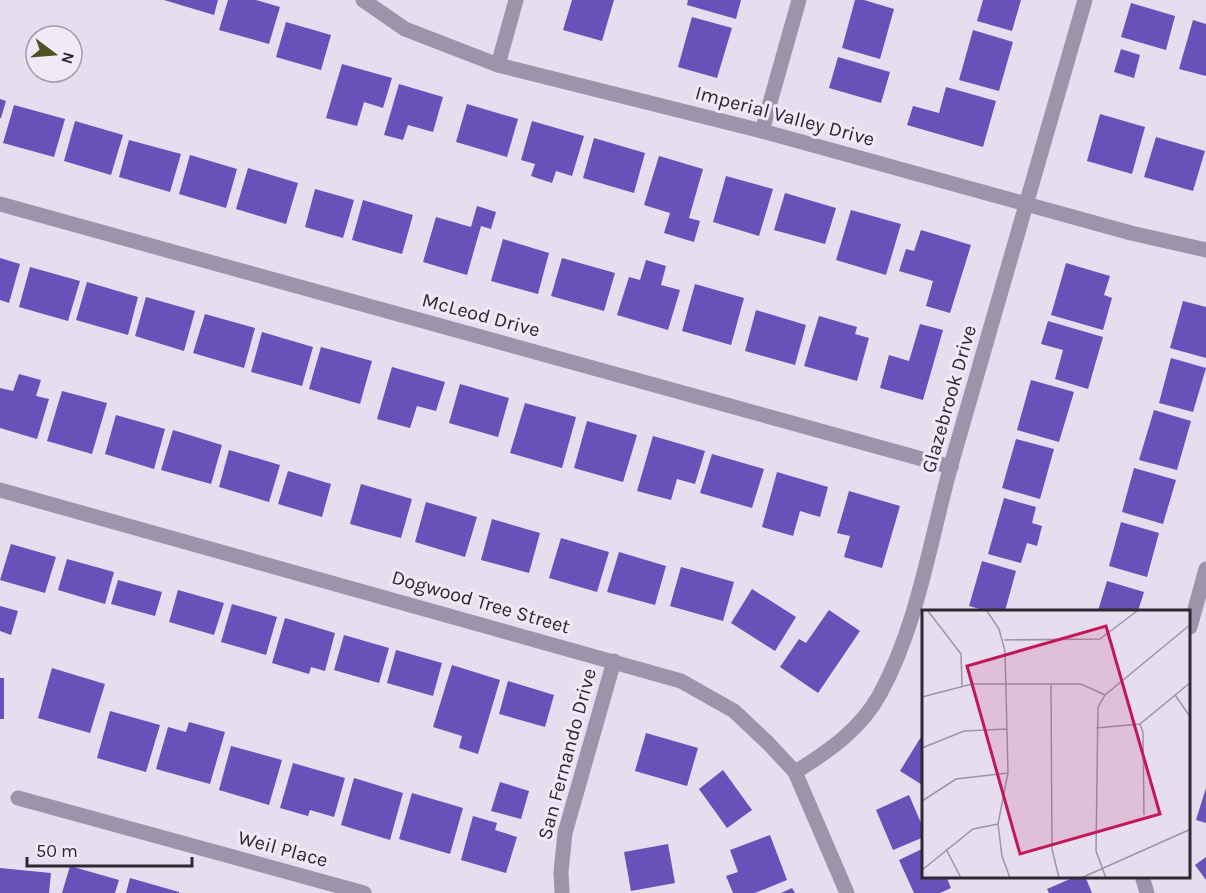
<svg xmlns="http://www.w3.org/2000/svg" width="1206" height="893" viewBox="0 0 1206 893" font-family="Karla,sans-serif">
  <rect width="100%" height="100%" fill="#e6ddef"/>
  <g fill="#6652b9">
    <polygon points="164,0 218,0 214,15"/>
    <polygon points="228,0 256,0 280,7 269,44 219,30"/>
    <polygon points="572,0 614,0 602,41 563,30"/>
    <polygon points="688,0 741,0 736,19 687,5"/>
    <polygon points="855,0 864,0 894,9 880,59 842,48"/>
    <polygon points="983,0 1021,0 1012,31 977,21"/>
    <polygon points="1131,3 1175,16 1166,50 1121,37"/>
    <polygon points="692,17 732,28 717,78 678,67"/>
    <polygon points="1193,20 1206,24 1206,76 1179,69"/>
    <polygon points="286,22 331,35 321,70 276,57"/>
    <polygon points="973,30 1013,42 999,91 959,80"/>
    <polygon points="1121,49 1140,55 1134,78 1114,72"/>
    <polygon points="838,57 890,72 881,103 829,88"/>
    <polygon points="342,64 392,78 383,108 364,102 357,126 326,118"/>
    <polygon points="399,84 443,97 433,132 408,125 403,140 384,135"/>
    <polygon points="946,87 996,101 983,147 907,125 913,106 939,113"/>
    <polygon points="0,99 6,101 1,118 0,118"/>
    <polygon points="467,104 518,119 507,157 456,142"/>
    <polygon points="14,105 65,119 54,157 3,143"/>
    <polygon points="1100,114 1145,127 1132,174 1087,161"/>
    <polygon points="75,121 123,135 111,175 64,161"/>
    <polygon points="532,121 584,136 572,176 556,171 552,183 531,176 535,164 521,160"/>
    <polygon points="1156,137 1205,151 1193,191 1144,177"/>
    <polygon points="594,138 645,153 634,193 583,178"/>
    <polygon points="129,140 181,154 170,192 119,177"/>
    <polygon points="190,155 237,169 226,208 179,194"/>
    <polygon points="659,156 703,169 689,218 700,221 694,242 664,233 670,213 644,205"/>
    <polygon points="248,168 298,183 286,224 236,209"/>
    <polygon points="726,176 773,189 759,236 713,222"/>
    <polygon points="315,189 354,200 343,238 305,227"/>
    <polygon points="785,193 836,208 825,244 774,230"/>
    <polygon points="363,200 413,215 402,254 352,240"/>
    <polygon points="477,206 496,212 491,229 481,226 467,275 423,262 436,217 471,227"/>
    <polygon points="851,210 901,224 886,275 836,260"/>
    <polygon points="921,230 971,245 950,313 926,306 933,281 899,271 906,249 914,251"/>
    <polygon points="503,239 549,253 538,294 491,281"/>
    <polygon points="0,258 20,264 9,303 0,300"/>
    <polygon points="562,258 615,273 604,311 551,296"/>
    <polygon points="646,260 666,266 661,285 680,290 668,330 617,315 629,277 640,280"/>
    <polygon points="1066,263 1110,276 1104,295 1112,298 1103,330 1051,315"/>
    <polygon points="30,267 80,281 68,321 19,307"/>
    <polygon points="87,282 138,297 128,335 76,320"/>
    <polygon points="695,284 744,298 731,345 682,331"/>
    <polygon points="146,297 195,311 184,351 135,336"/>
    <polygon points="1183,301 1206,307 1206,358 1170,348"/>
    <polygon points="756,310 806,325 795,365 745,351"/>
    <polygon points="205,314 255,328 244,368 193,353"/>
    <polygon points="819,316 857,327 855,334 869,338 857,381 804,366"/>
    <polygon points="1048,321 1103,337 1088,389 1055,379 1063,350 1041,344"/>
    <polygon points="920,324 943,330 923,400 880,388 889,355 909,361"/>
    <polygon points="262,332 313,347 302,386 251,372"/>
    <polygon points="321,347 372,361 360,404 309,389"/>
    <polygon points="1171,358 1206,368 1193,412 1159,403"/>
    <polygon points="392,367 445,382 436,411 417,406 410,428 377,419"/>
    <polygon points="19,374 41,380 36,396 49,399 37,439 0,428 0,388 13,391"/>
    <polygon points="1031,380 1074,392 1059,442 1017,430"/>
    <polygon points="460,384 509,398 498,437 449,423"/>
    <polygon points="62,391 107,403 92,454 47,441"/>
    <polygon points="525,403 576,417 562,468 510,453"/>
    <polygon points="1154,410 1191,421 1177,470 1139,460"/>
    <polygon points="116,415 165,429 154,469 105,454"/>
    <polygon points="587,421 637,435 623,482 574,468"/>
    <polygon points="173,430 222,445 211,484 161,470"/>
    <polygon points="653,436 705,451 695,484 677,479 671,500 637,491"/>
    <polygon points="1016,439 1054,449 1040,499 1002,488"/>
    <polygon points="229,450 280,465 269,502 219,487"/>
    <polygon points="712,454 764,469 752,508 700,493"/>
    <polygon points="1134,468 1176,480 1163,524 1122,512"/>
    <polygon points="288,471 331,484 322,517 278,504"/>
    <polygon points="777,472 828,487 820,517 800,511 793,536 762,527"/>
    <polygon points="361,484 412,499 401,538 350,524"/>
    <polygon points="849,491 900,506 882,568 844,557 850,536 837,533"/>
    <polygon points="1004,498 1036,507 1032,523 1042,526 1037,546 1027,543 1021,563 988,554"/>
    <polygon points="426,502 477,517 465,557 415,542"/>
    <polygon points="492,519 540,533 529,573 481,560"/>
    <polygon points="1121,522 1159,533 1147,577 1109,566"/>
    <polygon points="561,538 609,552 597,592 549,578"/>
    <polygon points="11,544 56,557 45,593 0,580"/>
    <polygon points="619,552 666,566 655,605 607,592"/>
    <polygon points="67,559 114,572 105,604 58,590"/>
    <polygon points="982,561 1016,571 1005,611 987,611 969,606"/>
    <polygon points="681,567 734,582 723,621 670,606"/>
    <polygon points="118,580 162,592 155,616 111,604"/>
    <polygon points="1107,581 1144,592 1138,611 1098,611"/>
    <polygon points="752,589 796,617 775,651 731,623"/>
    <polygon points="178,590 224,603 214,635 169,622"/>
    <polygon points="232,604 277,617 266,655 221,642"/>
    <polygon points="0,606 18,611 11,635 0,631"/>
    <polygon points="829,610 860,631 818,693 780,667 799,639 806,643"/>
    <polygon points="285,618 335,633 325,671 311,667 309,674 272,663"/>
    <polygon points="344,635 389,648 379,683 334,670"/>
    <polygon points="396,650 442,663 433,696 387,683"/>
    <polygon points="452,665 500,680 478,754 459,748 462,736 433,727"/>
    <polygon points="52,668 105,684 90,733 38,718"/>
    <rect x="0" y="678" width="4" height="41"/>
    <polygon points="508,681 554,695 545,727 499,714"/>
    <polygon points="110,711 160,725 146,772 97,758"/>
    <polygon points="189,722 225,732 210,784 156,769 168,727 186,732"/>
    <polygon points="924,732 924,786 900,771"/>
    <polygon points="646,733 698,748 687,786 635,771"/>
    <polygon points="231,746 282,760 269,805 219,790"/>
    <polygon points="293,763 345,778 334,817 310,810 308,816 280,808"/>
    <polygon points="723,770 752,810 727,828 699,789"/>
    <polygon points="354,778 403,793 390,840 341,825"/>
    <polygon points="500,782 529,791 521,819 491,811"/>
    <polygon points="1206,788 1206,823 1196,820"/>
    <polygon points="412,793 463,808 450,854 399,839"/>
    <polygon points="909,795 924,830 924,837 893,850 876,810"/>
    <polygon points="473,816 497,823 495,830 517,837 506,873 461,860"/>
    <polygon points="770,835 787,880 755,893 733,893 726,876 738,872 730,850"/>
    <polygon points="668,844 675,883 631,891 624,852"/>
    <polygon points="924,848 924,876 946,876 951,888 940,893 914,893 899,860"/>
    <polygon points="1206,857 1206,880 1195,865"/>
    <polygon points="70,866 119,880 115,893 62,893"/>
    <polygon points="0,868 51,873 49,893 0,893"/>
    <polygon points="1077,876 1085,876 1092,893 1049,893 1047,889"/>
    <polygon points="130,878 179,892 179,893 126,893"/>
    <polygon points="792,888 795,893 781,893"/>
  </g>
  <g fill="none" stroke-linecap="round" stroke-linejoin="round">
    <g stroke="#9d94ac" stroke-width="15">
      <polyline points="498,65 516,0"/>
      <polyline points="762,131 799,0"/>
      <polyline points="0,204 951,467"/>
      <polyline points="0,490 681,681 734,711 768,743 795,772 847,893"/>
      <polyline points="1190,627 1206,569"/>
      <path d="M795,772C828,752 861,729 880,694C918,624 930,541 951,465C995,310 1041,155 1085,0"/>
      <polyline points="18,798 364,893"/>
      <polyline points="1142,876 1147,893"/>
      <polyline points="562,893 561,872 565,833 614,661"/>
    </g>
    <polyline stroke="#9d94ac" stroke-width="15" points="363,0 405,29 498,65 762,131 1131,233 1206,250"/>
  </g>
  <g text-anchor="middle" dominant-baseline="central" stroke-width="6" stroke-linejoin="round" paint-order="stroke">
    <g font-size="20" fill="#2c2935" stroke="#f0e9f8">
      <text transform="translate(785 116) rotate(15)">Imperial Valley Drive</text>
      <text transform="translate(481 315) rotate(15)">McLeod Drive</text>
      <text transform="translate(949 399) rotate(-74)">Glazebrook Drive</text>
      <text transform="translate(481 602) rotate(16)">Dogwood Tree Street</text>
      <text transform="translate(567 754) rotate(-75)">San Fernando Drive</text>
      <text transform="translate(283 849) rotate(15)">Weil Place</text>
    </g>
  </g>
  <g transform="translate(922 610)">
    <rect width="268" height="268" fill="#e6ddef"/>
    <path fill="none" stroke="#9c95a5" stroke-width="1.5" d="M6,1L39,44L40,76M65,1L77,19L83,41L86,163L76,214L80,246L88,268M82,30L178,29L215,1M129,75L130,239L137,268M253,85L269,108M0,87L50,74H159L183,85M218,114L221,123L222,205M174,118L218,114L269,72M0,138L42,121L85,119M0,191L34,169L86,163M24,239L39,268M0,260L51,219L76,214M159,268L269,219M184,268L174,241L176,97L183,85L269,14"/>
    <path fill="#c2185b" fill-opacity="0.15" stroke="#c2185b" stroke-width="3" d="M184,16L238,204L98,244L45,56Z"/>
    <rect width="268" height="268" fill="none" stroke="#2c2935" stroke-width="3"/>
  </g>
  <g transform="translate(54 54) rotate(106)"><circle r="28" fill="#f0e9f8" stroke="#a29caa" stroke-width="1.5"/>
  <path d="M0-4.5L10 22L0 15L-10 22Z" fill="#515223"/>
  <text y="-9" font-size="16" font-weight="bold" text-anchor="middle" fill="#2c2935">N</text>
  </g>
  <path d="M27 857v9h165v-9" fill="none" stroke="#2c2935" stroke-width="3"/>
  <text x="36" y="857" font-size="18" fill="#2c2935" stroke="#f0e9f8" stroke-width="4.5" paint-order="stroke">50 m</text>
</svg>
